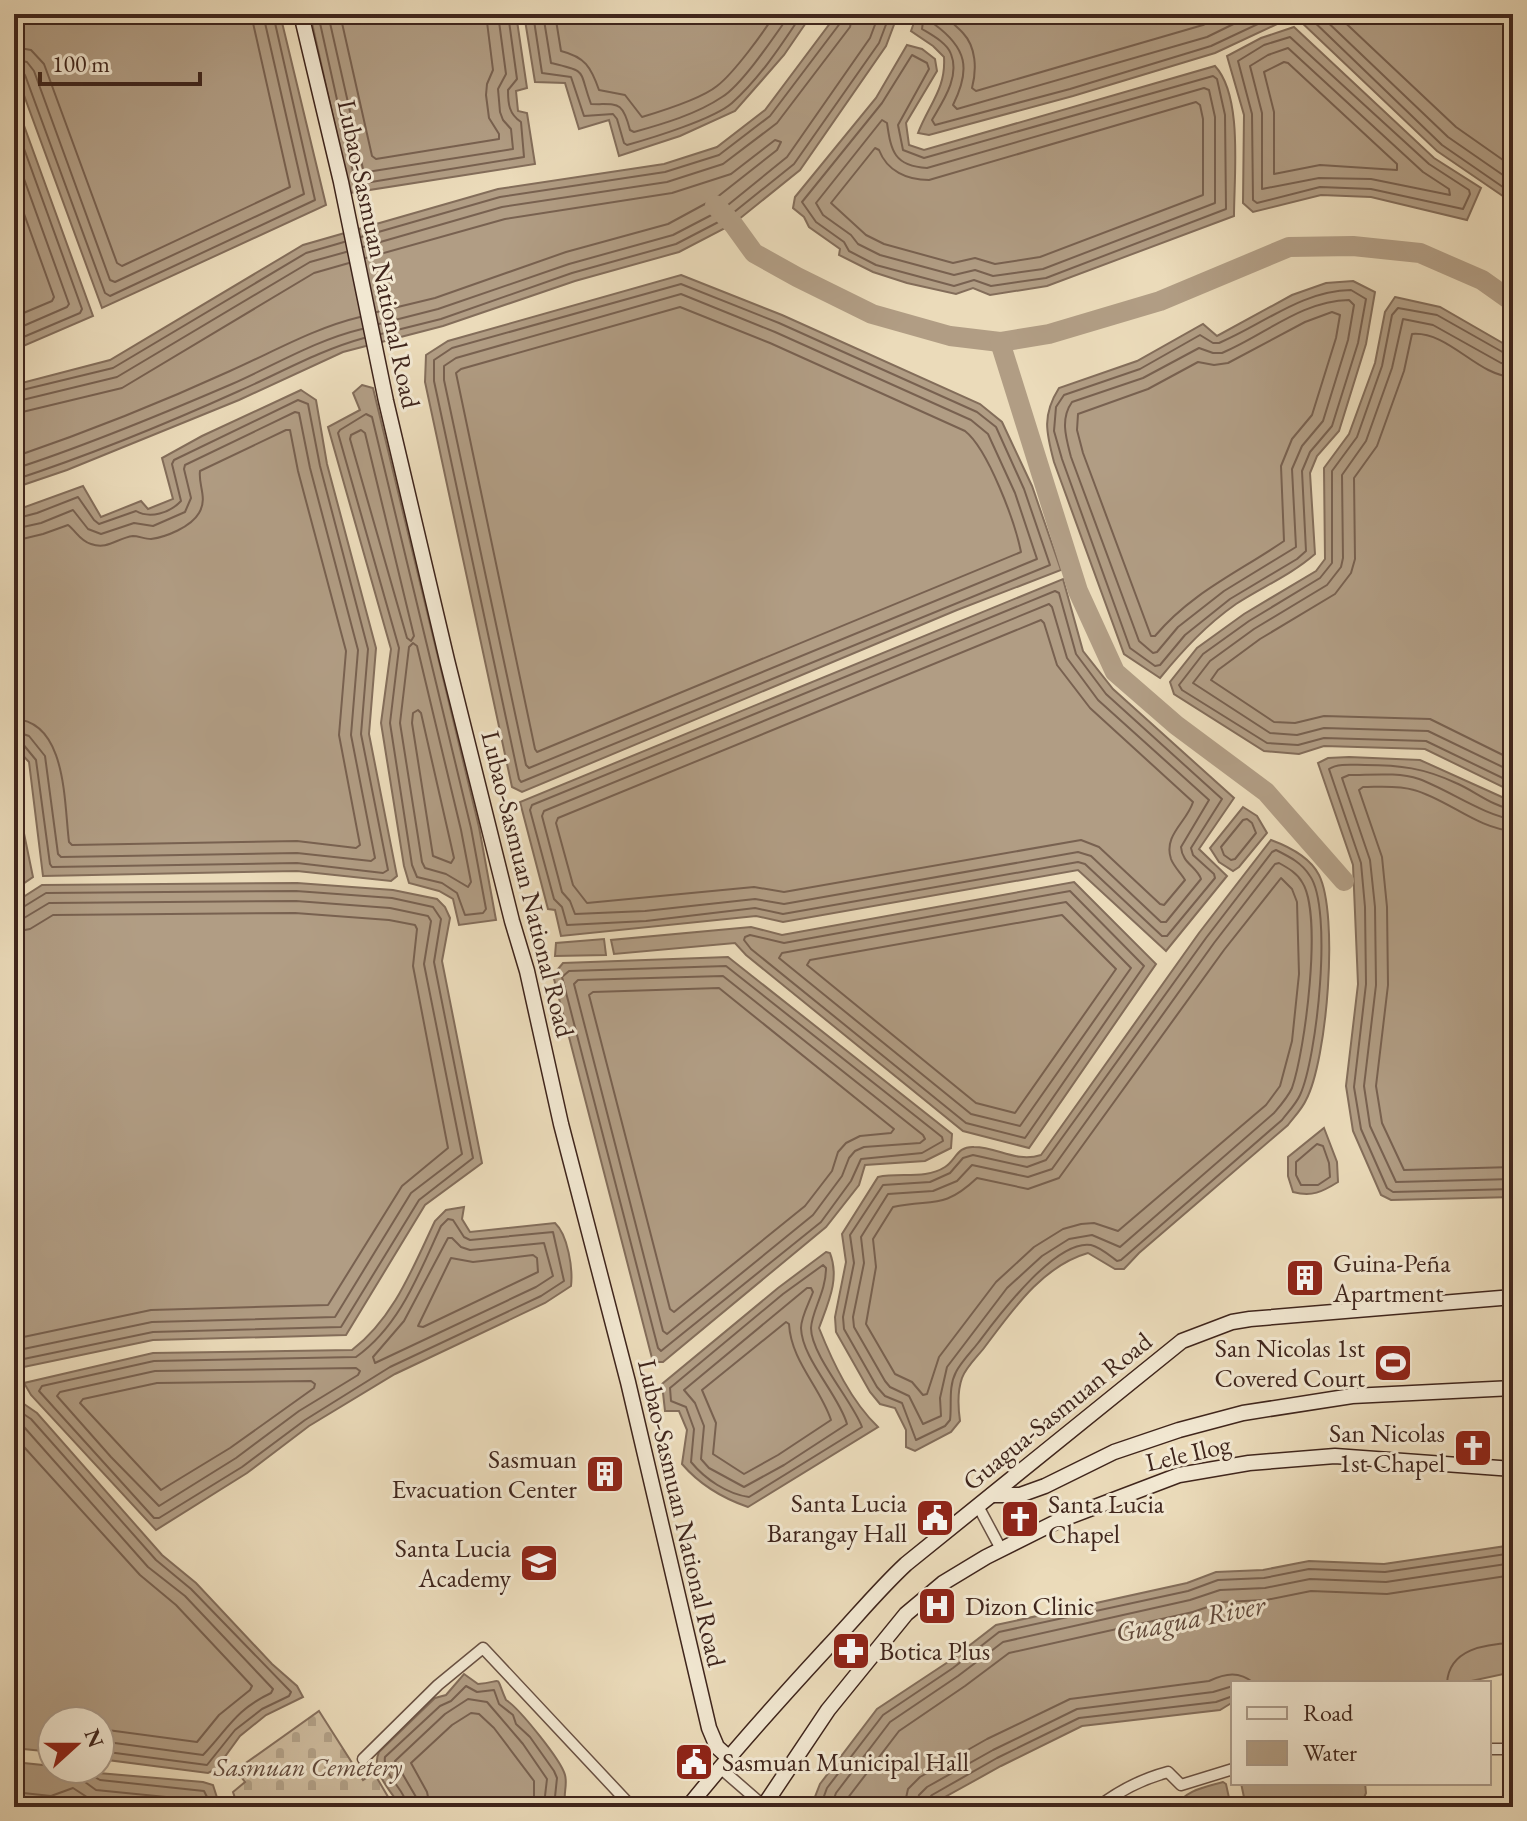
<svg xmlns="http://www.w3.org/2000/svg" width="1527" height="1821" viewBox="0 0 1527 1821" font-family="'EB Garamond',serif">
  <defs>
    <pattern id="cemetery-stones" width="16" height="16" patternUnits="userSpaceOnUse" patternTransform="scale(2)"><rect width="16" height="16" fill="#cebc9f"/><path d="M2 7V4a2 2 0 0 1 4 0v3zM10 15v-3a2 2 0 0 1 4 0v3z" fill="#b2a188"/></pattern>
  </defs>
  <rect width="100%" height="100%" fill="#ebdbba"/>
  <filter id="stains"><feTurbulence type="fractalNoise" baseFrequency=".0025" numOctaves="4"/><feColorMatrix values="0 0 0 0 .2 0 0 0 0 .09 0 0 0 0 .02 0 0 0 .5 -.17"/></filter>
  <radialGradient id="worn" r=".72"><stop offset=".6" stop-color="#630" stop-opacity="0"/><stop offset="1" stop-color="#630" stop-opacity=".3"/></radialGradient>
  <polygon fill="url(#cemetery-stones)" stroke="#86705e" stroke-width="2" points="319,1711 363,1780 374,1773 394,1807 238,1807 233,1792 245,1782 236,1770"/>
  <g fill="#b19d84" stroke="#836d5a" stroke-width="2">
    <polygon points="14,14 280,14 326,205 102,308 14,68"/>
    <polygon points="310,14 516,14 527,88 516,91 518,111 527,113 535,164 350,193"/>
    <polygon points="524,14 812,14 784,55 735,111 680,136 619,156 609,120 579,129 565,83 535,82"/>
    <polygon points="837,14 898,14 886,46 800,170 733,224 679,252 575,281 443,326 343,352 239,400 67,470 14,488 14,385 110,360 303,245 498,189 664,164 717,147 765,110"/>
    <path d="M917,14H1289L1290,18L1215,53L1073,96L929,135L918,133C929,104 946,89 944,57L933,46L911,31Z"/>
    <polygon points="1298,14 1513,14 1513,211 1513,203 1437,151 1299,20"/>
    <polygon points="1294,27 1434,158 1481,188 1467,220 1371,197 1321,195 1253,212 1243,203 1244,115 1227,56 1261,38"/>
    <path d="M907,45L922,49L935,59L937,71L906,123L909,145L924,150L1215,66C1243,96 1234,175 1234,216L1047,286L990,295L973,288L956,294L907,283L873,272L839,255L840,249L809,227L804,217L793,208L795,197L876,98Z"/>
    <polygon points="14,98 93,316 14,350"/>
    <polygon points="681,275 782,315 980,404 1002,422 1032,486 1061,570 957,610 522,792 512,787 425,382 426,355 448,341"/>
    <path d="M1353,281L1375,292L1366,344L1339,431L1317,456L1310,473L1315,554C1291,575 1262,587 1236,604C1206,625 1183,650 1160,678L1124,654L1054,462C1046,432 1042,415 1059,388L1137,361L1203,324L1217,336L1292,295L1326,283Z"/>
    <polygon points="1395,297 1440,307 1513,349 1513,792 1425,749 1324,746 1299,754 1264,751 1174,694 1170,682 1197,648 1244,614 1316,571 1325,559 1324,468 1349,434 1375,363 1385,312"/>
    <polygon points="362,385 373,388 479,827 496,920 459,925 453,899 439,891 409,883 404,866 381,723 391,649 328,427 360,410 353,393"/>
    <polygon points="301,390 316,400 327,464 376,648 369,734 397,876 391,881 297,871 43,876 29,762 14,746 14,511 83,486 101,517 141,501 148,509 173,499 162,458 202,436"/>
    <polygon points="1063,579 1083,651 1113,689 1234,798 1199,849 1227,876 1166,951 1078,870 783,922 756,916 561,936 555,910 548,909 520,802"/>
    <polygon points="1349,757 1420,760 1513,802 1513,1197 1391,1200 1381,1195 1353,1131 1346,1086 1358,984 1353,865 1318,763 1328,758"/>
    <polygon points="14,785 33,877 14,890"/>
    <polygon points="1243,807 1257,816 1267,833 1239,867 1233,871 1219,862 1210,848"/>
    <path d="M1271,840C1290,847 1310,857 1319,875C1339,915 1327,1061 1306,1100C1302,1109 1294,1117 1288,1125L1139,1253L1124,1269H1115L1088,1253C1042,1266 1012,1311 984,1348C977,1357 966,1367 962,1378C957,1392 958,1407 960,1421L951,1432L915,1451L906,1447V1430L895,1408L880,1404L870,1392L836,1332L835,1317L846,1262L842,1234L878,1177C900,1172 925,1180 945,1167C956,1160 957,1146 974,1147C998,1147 1016,1163 1041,1155L1199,933Z"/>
    <polygon points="1074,882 1156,964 1029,1148 963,1131 746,955 735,943 614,954 611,940 751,927 782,935"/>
    <polygon points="297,883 393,890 437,899 445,907 450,918 442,961 482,1163 425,1205 346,1335 153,1340 14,1369 14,903 42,885"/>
    <polygon points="604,939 606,955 555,956 556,943"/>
    <polygon points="728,957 952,1134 951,1148 925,1161 865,1165 859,1185 826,1227 663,1362 653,1362 553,975 563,963"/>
    <path d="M1324,1128L1337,1162L1338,1182C1322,1192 1312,1197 1293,1192L1288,1176V1157Z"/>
    <path d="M464,1207L462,1219L470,1232L555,1223C568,1235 573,1269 571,1286L545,1303L395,1374L309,1426L247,1473L156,1530L31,1395L24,1383L153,1353L352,1350C394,1318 413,1267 435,1221L446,1210Z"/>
    <path d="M826,1252L830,1253C840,1279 828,1303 819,1328C833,1363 851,1401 878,1427L748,1507C722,1498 700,1485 682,1464L687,1430L679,1411H665L662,1384L778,1288Z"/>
    <polygon points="24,1404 37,1413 162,1555 196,1583 272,1664 297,1686 303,1697 266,1715 240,1736 216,1769 208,1773 100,1759 100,1721 52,1721 52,1752 14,1748 14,1406"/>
    <polygon points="1513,1545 1513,1672 1462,1683 1233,1683 1233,1702 1220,1710 1082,1726 1001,1766 936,1802 932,1807 811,1807 820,1784 877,1709 948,1662 996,1625 1187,1583 1216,1572 1263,1570 1309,1561 1384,1564"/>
    <path d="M464,1674L478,1684C505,1682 494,1673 506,1700C519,1708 561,1760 565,1775C568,1786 562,1796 566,1807H401C391,1791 370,1771 379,1752L435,1698L446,1695Z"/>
    <polygon points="14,1762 52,1766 52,1769 203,1782 213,1785 220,1807 14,1807"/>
    <path d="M1223,1782L1226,1784L1231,1807H1176C1184,1790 1206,1787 1223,1782Z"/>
    <polygon points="1241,1783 1365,1783 1366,1793 1360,1807 1246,1807"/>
  </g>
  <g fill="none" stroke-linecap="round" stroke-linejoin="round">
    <g stroke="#786150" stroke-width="2">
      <path d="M318,14L355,181L359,184L524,157L521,122C509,114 508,104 508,90L517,79L508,14"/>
      <polyline points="328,14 363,169 367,172 513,149 511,129 503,120 500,112 498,89 506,74 498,14"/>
      <polyline points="340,14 372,156 376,159 499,139 499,134 489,118 486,95 487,84 493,70 486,14"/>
      <path d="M533,14L542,73L571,77L584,116L613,114L617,119L624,143L627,145C652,138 714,119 732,103C760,78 782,44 802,14"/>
      <path d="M543,14L551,63C589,72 578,69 591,104C617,105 622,99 630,130L634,132C663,124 697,114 722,97C742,85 776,34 790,14"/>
      <path d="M555,14L561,51C585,57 591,67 599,90L625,95L642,117C662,111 701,99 717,86C734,73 763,33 775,14"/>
      <path d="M924,14L922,29C932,35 947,43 951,54C960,77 943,101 932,120L935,125L1070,89L1211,46L1279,14"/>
      <path d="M934,14V24C967,48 971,69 953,105L957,109L1207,37L1254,14"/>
      <path d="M946,14C949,22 957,26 963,33C976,47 977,69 972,88L976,91L1203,25L1224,14"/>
      <polyline points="1306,14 1442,145 1513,194"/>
      <polyline points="1319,14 1448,137 1513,182"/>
      <polyline points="1336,14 1456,127 1513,167"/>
      <polygon points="1290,37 1429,164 1469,190 1470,194 1463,209 1371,189 1320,187 1257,203 1253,200 1252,114 1238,61 1264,45"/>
      <polyline points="14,47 31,50 44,64 117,263 122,266 290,187 251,14"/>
      <polygon points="1288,48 1423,172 1449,189 1450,195 1371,179 1319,178 1262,189 1262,113 1250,66 1268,55"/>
      <polygon points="912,55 927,63 929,69 898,125 903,150 924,158 1213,76 1217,79 1225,115 1226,209 1046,278 991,286 974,280 954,286 876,265 849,251 844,242 816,222 802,202 882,103"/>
      <polyline points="14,59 27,62 34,71 110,280 115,282 304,194 263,14"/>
      <polygon points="1284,62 1288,63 1397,164 1397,170 1320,165 1274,174 1274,112 1264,72"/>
      <polyline points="14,69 21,70 25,75 105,293 110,296 315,200 273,14"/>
      <path d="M1204,88L1209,90L1215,117V203L1043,269L993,276L975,270L954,275L880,255L858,244L851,235L823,215L816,203L882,120L887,123C891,151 894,166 927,168Z"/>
      <path d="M1196,102L1200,105L1203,119V195L1040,257L995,264L975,258L953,263L884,244L866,235L831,203L875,148L879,150C887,171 907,180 929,180Z"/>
      <polyline points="14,121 82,309 80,313 14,341"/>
      <polyline points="14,151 69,304 67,307 14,330"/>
      <polyline points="14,186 54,297 52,301 14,317"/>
      <polyline points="361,237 500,197 665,172 719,155 770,116 841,22 843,14"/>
      <polyline points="363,247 502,207 667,182 723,164 777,123 850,27 853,14"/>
      <polyline points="366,258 505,219 672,193 731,174 775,140 781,142 777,150 716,198 668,224 566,252 435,298 377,312"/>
      <polygon points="681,284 779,323 977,412 996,427 1024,489 1050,565 521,782 519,779 434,381 434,360 452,348"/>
      <path d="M1351,290L1366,299L1358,343L1332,426L1310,452L1302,471L1306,551L1297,559L1230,599L1185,635L1160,665L1155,666L1130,648L1062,459L1054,431L1056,407L1064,395L1140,369L1200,335L1213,343H1219C1264,324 1301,291 1351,290Z"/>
      <polygon points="681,294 775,332 971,420 988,434 1015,493 1037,559 529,768 526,765 444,380 444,366 456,358"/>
      <path d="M1349,300L1354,305L1348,340L1323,421L1302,446L1292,469L1296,547L1224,591L1178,627L1157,652L1153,653L1139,641L1071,457C1066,438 1060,419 1072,402L1143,378L1199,348L1213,353H1222C1265,335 1301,301 1349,300Z"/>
      <path d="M680,307L770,343L965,431C988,449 1015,522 1021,552L537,752L535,749L456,373L461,369Z"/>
      <path d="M1332,312L1340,315L1336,338L1312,415L1292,439L1281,466L1284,541C1239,572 1192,592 1155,636H1151L1083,453L1077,430L1078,414L1148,389L1198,362L1214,365L1228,363L1305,322Z"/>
      <polyline points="379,324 438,309 569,264 673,235 723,209 787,157 870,38 879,14"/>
      <polyline points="381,334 441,319 572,273 676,244 728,217 794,164 879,43 890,14"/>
      <polyline points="1513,355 1506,354 1437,315 1398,308 1392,315 1382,366 1357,437 1332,471 1332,563 1320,578 1249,621 1203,654 1179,685 1182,690 1267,743 1298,745 1324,738 1426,741 1513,783"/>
      <polyline points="1513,365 1501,363 1433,325 1403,319 1392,368 1366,441 1342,475 1343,558 1341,567 1327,585 1254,629 1210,661 1193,683 1270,733 1297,735 1324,728 1428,731 1513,772"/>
      <path d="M1513,377C1477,376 1449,331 1412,334L1404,371L1377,446L1354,478L1355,559L1351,573L1335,594L1260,639L1218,670L1211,680L1274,722L1295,723L1324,716L1430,719L1513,760"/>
      <polyline points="14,392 113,368 306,253 344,242"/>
      <polyline points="14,402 117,377 310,262 346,252"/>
      <polyline points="14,414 122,388 314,273 349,263"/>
      <polygon points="366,414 372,417 471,828 486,909 483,913 465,915 457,893 442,883 417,877 412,865 390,723 399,648 338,433 340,430"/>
      <polygon points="361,430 365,433 414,636 411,641 407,638 350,439 351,435"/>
      <path d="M14,457C87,432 160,403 230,371C273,352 314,328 360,317"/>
      <path d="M14,469C88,445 160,415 232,384C275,365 316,340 362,329"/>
      <path d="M14,480C90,455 166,424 239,391C280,373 320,350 364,338"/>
      <path d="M14,519L37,513L78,497L94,520L99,524L136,511C150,519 170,513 181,501L172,464L174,460L298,400L308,404L320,466L368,649L361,734L388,870L383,873L297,863L52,867L50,864L36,760L22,743L14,741"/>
      <polyline points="14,529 41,523 73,510 88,529 101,534 134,523 153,526 185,512 191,498 184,469 185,465 295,412 299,413 310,468 358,650 351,735 375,858 371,861 297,853 61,857 58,854 45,756 29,736 14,731"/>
      <path d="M14,541L43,534L68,525C76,531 80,541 91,544C108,550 117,538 133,536C138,536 145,539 151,539C166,537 191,527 199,513C208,498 198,485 200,471L286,430H290L298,471L346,651L339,735L360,845L356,848L297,841L72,845L69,842C64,803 67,721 14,719"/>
      <polygon points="1055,591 1059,593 1076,654 1106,694 1222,799 1191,848 1193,855 1214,874 1215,878 1167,936 1162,936 1085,864 1078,862 783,914 755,908 646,921 567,925 562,907 554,899 530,810 532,805"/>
      <path d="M1049,604L1052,607L1067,658L1098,700L1209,800L1181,847C1182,863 1197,867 1201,879L1166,922H1161L1091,856L1078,852L784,904L755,899L645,911L575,914L570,901L562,892L542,816L544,811Z"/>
      <path d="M1041,620L1044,623L1057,665L1090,708L1193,802C1187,822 1163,835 1171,859C1174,867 1181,873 1185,880L1164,905L1160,904L1099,847L1081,840L784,892L754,887L587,903L573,885L556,823L558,818Z"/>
      <polygon points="413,643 417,646 461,830 471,882 468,887 446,874 425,868 422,862 400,723 409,647"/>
      <polygon points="418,710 421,713 454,858 451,863 433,856 412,723 413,713"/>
      <path d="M1513,809C1493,807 1475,791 1456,783C1424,768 1400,765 1365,765C1353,765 1338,763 1329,769L1361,863L1365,907L1366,984L1354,1087L1361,1129L1387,1188L1393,1192L1513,1189"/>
      <polygon points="1247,819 1252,823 1256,833 1235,859 1231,860 1224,855 1221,847 1243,820"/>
      <path d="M1513,819C1487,817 1447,789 1419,779C1398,772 1371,775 1349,775L1342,778L1370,860L1375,907L1376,985L1364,1086L1370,1126L1396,1182L1513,1179"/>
      <path d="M1513,831C1478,829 1447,799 1414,790C1398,785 1379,787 1363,787L1359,790L1382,857L1387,907L1388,985L1376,1086L1382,1123L1404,1170L1513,1167"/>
      <path d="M1276,850C1290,857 1302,863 1310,876C1333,909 1317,1058 1300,1095C1296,1104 1288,1112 1282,1120L1121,1260L1117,1261C1109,1255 1100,1247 1091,1245C1055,1239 997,1318 978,1343C971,1352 961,1362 956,1372C948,1387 952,1405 950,1420L945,1426L916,1440L902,1403L885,1396L877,1387L844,1329L843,1317L854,1263L850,1235L883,1185L930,1182L950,1173L963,1158L973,1155L1027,1167L1046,1160L1206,938L1272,852Z"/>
      <path d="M1279,863C1288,868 1297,873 1302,882C1323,914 1305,1051 1292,1088C1288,1097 1280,1106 1274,1113L1120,1247L1092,1235L1069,1239L1042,1256L1007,1288L947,1367L940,1398L941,1416L923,1424L909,1396L890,1387L885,1381L854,1327L853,1317L864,1263L861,1237L888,1194L933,1191L957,1181L972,1165L1028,1177L1052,1169L1214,943L1275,864Z"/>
      <path d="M1281,878L1292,889L1297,902L1299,974L1292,1041L1280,1086L1266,1105L1118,1231L1094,1223L1081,1224L1063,1229L1034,1247L996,1282L939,1357L927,1394L923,1395L912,1382L895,1374L866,1324L876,1267L873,1239L893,1207C932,1198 942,1211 977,1178L1028,1189L1059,1178L1224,950Z"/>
      <polygon points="1070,891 1144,966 1025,1138 966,1123 751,949 744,940 745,937 750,935 784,943"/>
      <polygon points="1066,902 1131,968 1020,1126 971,1114 779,958 782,953"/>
      <polyline points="14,910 20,909 46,893 296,891 392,898 433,907 441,919 434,962 473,1158 419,1200 341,1327 153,1332 14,1361"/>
      <polygon points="1062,915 1116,969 1015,1113 976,1103 807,965 810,960"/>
      <polyline points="14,920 24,918 49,903 296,901 390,908 428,916 431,921 424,964 462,1154 411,1193 335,1317 152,1322 14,1351"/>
      <polyline points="14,932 30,929 53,915 295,913 389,920 415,925 417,929 413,966 448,1148 402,1186 328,1305 151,1310 14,1339"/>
      <polygon points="726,966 942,1137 943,1141 922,1153 861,1159 851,1181 821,1222 661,1351 658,1348 562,977 569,971"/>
      <polygon points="723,976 923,1135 925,1139 920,1143 864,1147 855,1151 849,1158 842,1176 813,1215 667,1334 663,1331 574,984 578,980"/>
      <polygon points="719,988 894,1129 891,1133 860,1136 846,1143 838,1152 832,1171 805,1206 674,1312 670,1309 589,995 593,992"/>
      <polygon points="1317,1144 1323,1146 1329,1163 1330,1177 1318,1185 1301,1185 1296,1175 1296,1162"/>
      <path d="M448,1219L453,1220L464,1237L470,1240L553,1232L564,1281L541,1296L390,1367L305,1420L242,1467L159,1518H154L39,1391L42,1386L154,1361L356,1357C400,1326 419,1273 441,1226Z"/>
      <polygon points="448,1238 452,1238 461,1247 470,1250 544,1243 553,1276 536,1287 375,1363 373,1357 404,1321"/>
      <polygon points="533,1255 537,1258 538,1272 423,1327 418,1326 451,1258 473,1262"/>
      <path d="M823,1265L826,1268C826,1292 812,1310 811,1328C811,1355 853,1402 862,1427L749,1497C727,1494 705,1479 691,1462L694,1429L686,1407L671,1401L670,1388L783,1294Z"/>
      <path d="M807,1288H811L813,1292C809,1303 801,1317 801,1328C802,1359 839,1395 847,1424L784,1465L744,1487L709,1468L701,1459L704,1426L695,1403L684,1390Z"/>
      <path d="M786,1322L789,1324C791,1361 820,1387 831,1420L778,1455L744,1474L713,1454L716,1423L702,1390Z"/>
      <polygon points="356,1368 360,1371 358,1375 299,1411 236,1458 159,1506 111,1457 57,1396 60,1392 155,1371"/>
      <polygon points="311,1381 315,1384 314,1388 230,1448 161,1490 80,1403 83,1399 157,1383"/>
      <polyline points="14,1414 22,1413 31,1419 156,1560 191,1589 291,1692 289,1696 262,1709 235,1730 207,1765 100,1751"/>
      <path d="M14,1424L24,1427L148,1567L185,1596L273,1689L271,1693C235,1710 228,1729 203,1755L100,1741"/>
      <polyline points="14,1436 140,1575 176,1605 252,1686 250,1690 219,1715 197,1742 100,1729"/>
      <path d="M1447,1683C1449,1649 1485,1644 1513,1643"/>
      <polyline points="81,1769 85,1782 96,1790 196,1800 201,1807"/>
      <polyline points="91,1769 93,1776 100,1780 204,1791 212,1807"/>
      <polyline points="14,1792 51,1796 73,1788 93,1801 137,1807"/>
      <path d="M408,1807C405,1789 382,1775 385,1757L440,1706L451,1701L466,1686L477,1692L494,1690L499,1704L513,1715L516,1724L530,1737L554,1771L557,1778L555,1797L557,1807"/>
      <polyline points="418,1807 416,1797 395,1761 445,1714 468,1699 487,1702 523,1744 547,1779 545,1796 547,1807"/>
      <polyline points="430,1807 427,1792 411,1763 452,1725 471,1713 479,1714 494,1728 534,1781 534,1807"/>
      <polyline points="820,1807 827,1788 883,1715 953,1668 999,1632 1188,1591 1218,1580 1264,1578 1309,1569 1385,1572 1513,1553"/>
      <polyline points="831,1807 836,1793 890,1722 958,1676 1003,1642 1190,1600 1220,1590 1265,1588 1310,1579 1386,1582 1513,1563"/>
      <polyline points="843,1807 847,1799 899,1731 965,1686 1009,1653 1193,1612 1222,1602 1266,1600 1311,1591 1387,1594 1513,1575"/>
      <path d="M904,1807L908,1789L920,1777L987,1739L1070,1699L1209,1681C1226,1673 1239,1671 1254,1683"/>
      <polyline points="916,1807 919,1795 927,1787 993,1750 1077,1709 1213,1692 1233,1686"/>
      <polyline points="927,1807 927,1801 932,1795 997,1758 1079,1718 1216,1702 1233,1696"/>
    </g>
    <g stroke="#b19d84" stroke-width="20">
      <polyline points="715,205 733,224 754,253 797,277 872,314 950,336 1000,342 1049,334 1160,301 1289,247 1353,246 1420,253 1482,280 1513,302"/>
      <polyline points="1000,342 1078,591 1115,672 1176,725 1266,792 1344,881"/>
    </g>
    <defs>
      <g id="street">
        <polyline points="978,1506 1001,1549"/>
        <polyline points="1489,1749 1513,1749"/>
        <polyline points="363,1759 438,1685 483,1648 632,1807"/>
        <polyline points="719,1767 764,1806"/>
        <polyline points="1052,1807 1063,1805 1066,1807"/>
        <path d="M1098,1807C1120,1790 1142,1779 1168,1772L1181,1785L1233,1769"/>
      </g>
      <g id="secondary">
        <polyline points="301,14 341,182 386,401 447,660 512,921 527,971 561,1124 628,1382 709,1728 717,1747 728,1757"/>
        <polyline points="992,1495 1020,1495 1045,1486 1114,1452 1179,1430 1243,1413 1352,1396 1513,1388"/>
        <path d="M688,1807C732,1752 778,1701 826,1649C854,1620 876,1592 906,1564L1182,1341L1232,1322L1250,1319L1513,1297"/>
        <polyline points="763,1807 828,1710 906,1614 943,1583 986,1557 1058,1521 1179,1475 1249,1463 1335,1456 1513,1469"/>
      </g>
    </defs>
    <use href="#street" stroke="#6a5244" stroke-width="13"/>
    <use href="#secondary" stroke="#3f251c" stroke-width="17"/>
    <use href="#street" stroke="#f2e8d2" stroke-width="10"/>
    <use href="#secondary" stroke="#f2e8d2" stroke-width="14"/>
  </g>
  <defs>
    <symbol id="building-square" viewBox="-11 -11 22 22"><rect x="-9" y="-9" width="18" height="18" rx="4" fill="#8f2418" stroke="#f2e8d2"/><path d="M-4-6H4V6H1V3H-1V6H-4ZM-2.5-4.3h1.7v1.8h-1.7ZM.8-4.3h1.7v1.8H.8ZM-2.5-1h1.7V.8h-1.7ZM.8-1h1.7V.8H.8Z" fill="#fff"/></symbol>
    <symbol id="stadium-square" viewBox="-11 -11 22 22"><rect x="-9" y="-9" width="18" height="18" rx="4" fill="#8f2418" stroke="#f2e8d2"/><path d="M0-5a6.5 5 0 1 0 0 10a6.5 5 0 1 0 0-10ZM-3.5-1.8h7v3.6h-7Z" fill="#fff"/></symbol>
    <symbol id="church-square" viewBox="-11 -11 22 22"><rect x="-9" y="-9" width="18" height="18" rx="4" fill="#8f2418" stroke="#f2e8d2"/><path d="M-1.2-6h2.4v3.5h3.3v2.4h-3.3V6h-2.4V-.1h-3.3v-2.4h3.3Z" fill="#fff"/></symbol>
    <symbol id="civic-square" viewBox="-11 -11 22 22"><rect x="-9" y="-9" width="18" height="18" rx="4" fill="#8f2418" stroke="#f2e8d2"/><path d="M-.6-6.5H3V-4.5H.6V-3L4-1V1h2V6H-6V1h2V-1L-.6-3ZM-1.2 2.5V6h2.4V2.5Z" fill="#fff"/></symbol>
    <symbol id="school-square" viewBox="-11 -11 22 22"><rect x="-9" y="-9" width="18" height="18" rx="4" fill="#8f2418" stroke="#f2e8d2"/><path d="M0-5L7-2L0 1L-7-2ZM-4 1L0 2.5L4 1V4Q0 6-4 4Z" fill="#fff"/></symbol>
    <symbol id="hospital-square" viewBox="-11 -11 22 22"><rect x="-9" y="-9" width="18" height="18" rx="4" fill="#8f2418" stroke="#f2e8d2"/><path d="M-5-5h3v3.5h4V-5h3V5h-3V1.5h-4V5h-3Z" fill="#fff"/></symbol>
    <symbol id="pharmacy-square" viewBox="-11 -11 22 22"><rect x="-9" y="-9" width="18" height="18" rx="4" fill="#8f2418" stroke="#f2e8d2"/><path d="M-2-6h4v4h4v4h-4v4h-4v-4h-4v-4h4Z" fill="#fff"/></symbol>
  </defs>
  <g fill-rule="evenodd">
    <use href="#building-square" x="1283" y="1256" width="44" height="44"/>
    <use href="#stadium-square" x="1371" y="1341" width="44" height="44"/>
    <use href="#church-square" x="1451" y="1426" width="44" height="44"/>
    <use href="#building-square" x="583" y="1452" width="44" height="44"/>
    <use href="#civic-square" x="913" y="1496" width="44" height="44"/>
    <use href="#church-square" x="998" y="1497" width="44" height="44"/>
    <use href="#school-square" x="517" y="1541" width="44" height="44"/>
    <use href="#hospital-square" x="915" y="1584" width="44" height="44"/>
    <use href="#pharmacy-square" x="829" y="1629" width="44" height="44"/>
    <use href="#civic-square" x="672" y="1740" width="44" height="44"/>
  </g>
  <g text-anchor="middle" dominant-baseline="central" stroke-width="6" stroke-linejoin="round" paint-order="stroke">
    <g font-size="26" fill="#3f251c" stroke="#f2e8d2">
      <text transform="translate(379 254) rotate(78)">Lubao-Sasmuan National Road</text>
      <text transform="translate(528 884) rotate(76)">Lubao-Sasmuan National Road</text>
      <text transform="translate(1057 1411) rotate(-39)">Guagua-Sasmuan Road</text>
      <text transform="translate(1188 1453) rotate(-13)">Lele Ilog</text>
      <text transform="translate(682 1513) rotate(77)">Lubao-Sasmuan National Road</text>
    </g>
    <g font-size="26" fill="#3f251c" stroke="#f2e8d2" text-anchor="start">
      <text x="1333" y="1263">Guina-Peña<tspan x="1333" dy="30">Apartment</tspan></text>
      <text x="1365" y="1348" text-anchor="end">San Nicolas 1st<tspan x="1365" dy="30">Covered Court</tspan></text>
      <text x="1445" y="1433" text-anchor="end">San Nicolas<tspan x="1445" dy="30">1st Chapel</tspan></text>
      <text x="577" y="1459" text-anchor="end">Sasmuan<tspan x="577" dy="30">Evacuation Center</tspan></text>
      <text x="907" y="1503" text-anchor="end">Santa Lucia<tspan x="907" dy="30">Barangay Hall</tspan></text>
      <text x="1048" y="1504">Santa Lucia<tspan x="1048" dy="30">Chapel</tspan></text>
      <text x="511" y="1548" text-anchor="end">Santa Lucia<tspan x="511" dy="30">Academy</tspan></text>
      <text x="965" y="1606">Dizon Clinic</text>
      <text x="879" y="1651">Botica Plus</text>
      <text x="722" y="1762">Sasmuan Municipal Hall</text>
    </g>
    <g font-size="26" font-style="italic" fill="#634b3d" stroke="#f2e8d2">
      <text x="308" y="1767">Sasmuan Cemetery</text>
    </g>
    <g font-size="28" font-style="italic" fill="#61493b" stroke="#f2e8d2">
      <text transform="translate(1190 1618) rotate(-11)">Guagua River</text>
    </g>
  </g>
  <rect width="1527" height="1821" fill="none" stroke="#ebdbba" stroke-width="48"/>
  <rect x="16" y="16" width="1495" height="1789" fill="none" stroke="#3f251c" stroke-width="4"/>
  <rect x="24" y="24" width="1479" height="1773" fill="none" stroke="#3f251c" stroke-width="2"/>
  <rect x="1231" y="1681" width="260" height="104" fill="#f2e8d2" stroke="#aa9a89" stroke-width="2"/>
  <rect x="1247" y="1707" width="40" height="12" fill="#f2e8d2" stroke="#aa9a89" stroke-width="2"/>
  <text x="1303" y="1721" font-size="24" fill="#3f251c">Road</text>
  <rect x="1247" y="1741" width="40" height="24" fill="#b19d84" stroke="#aa9a89" stroke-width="2"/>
  <text x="1303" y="1761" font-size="24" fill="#3f251c">Water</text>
  <g transform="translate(76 1745) rotate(69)"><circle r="38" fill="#f2e8d2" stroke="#aa9a89" stroke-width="2"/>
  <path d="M0-6L14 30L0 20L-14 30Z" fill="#8f2418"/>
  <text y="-12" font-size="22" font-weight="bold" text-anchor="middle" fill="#3f251c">N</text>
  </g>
  <path d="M40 72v12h160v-12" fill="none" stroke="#3f251c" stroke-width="4"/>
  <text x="52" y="72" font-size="24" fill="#3f251c" stroke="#f2e8d2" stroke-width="6" paint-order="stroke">100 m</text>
  <rect width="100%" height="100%" filter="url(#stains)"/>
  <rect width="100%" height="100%" fill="url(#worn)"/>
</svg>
